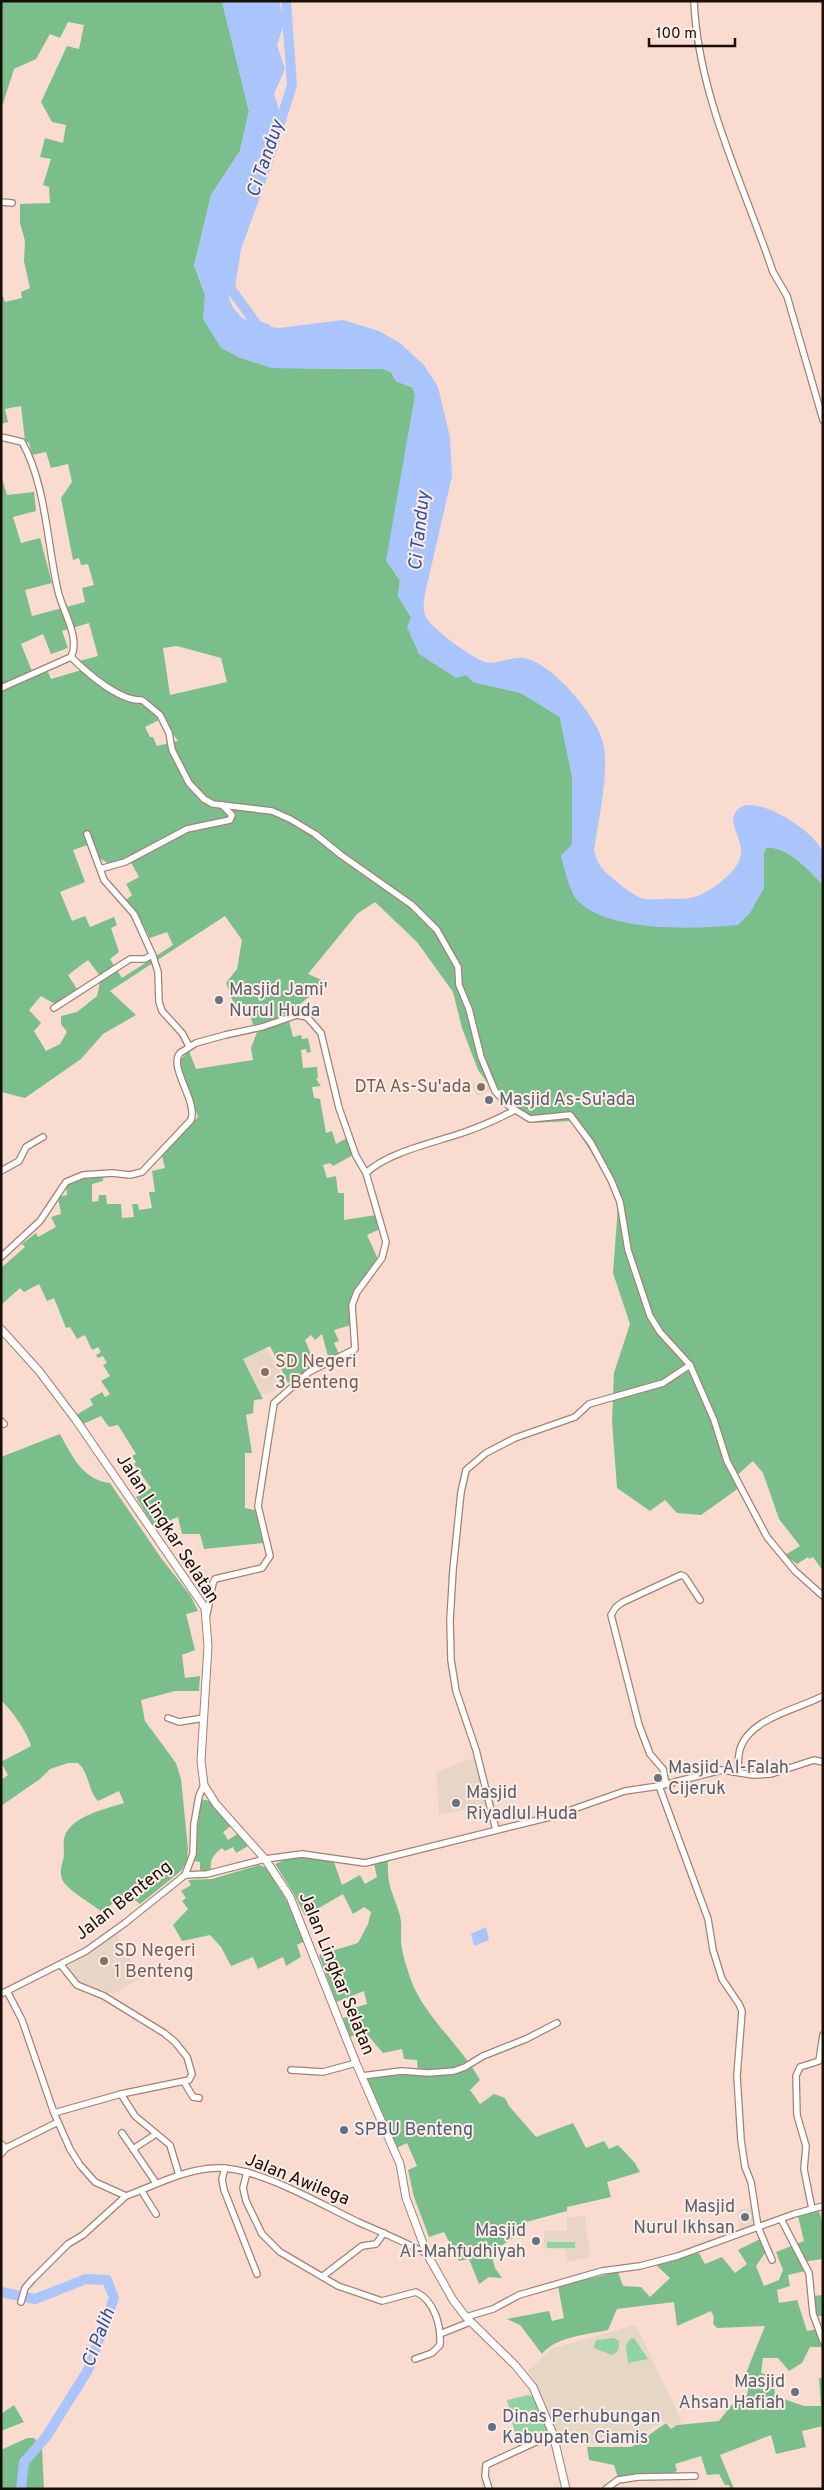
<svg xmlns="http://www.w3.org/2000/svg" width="824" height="2490" viewBox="0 0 824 2490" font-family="Overpass,sans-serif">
  <rect width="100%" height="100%" fill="#fadbcf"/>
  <polygon fill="#e5d7c4" points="636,2325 682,2422 674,2426 664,2421 630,2441 604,2444 575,2441 560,2446 540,2393 528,2370 553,2348"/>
  <g fill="#e8d5c6">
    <polygon points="483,1079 491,1090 477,1096 472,1084"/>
    <polygon points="266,1347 287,1385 268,1394 261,1394 243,1359"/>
    <polygon points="476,1757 487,1805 439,1815 436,1772"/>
    <polygon points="116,1934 141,1978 113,1994 87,1990 65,1967 87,1955"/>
    <polygon points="752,2207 756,2222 754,2225 740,2231 737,2210"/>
    <polygon points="585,2215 590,2257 567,2262 566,2250 543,2248 545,2231 567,2231 567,2218"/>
  </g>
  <g fill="#90d3a0">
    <rect x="547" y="2242" width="28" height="6"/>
    <path d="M614,2338L619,2341C619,2348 619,2352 612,2355L594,2348L596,2340Z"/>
    <polygon points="634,2338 648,2359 628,2363 626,2345 630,2339"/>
    <polygon points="528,2395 536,2398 550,2433 518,2447 507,2400"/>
  </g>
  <g fill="#7abf8b" fill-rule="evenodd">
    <path d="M1,1H222L249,111L240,151L211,195L198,250L194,265L205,295L204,319L272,368L383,369L391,372L396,381L413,388L415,395L395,574L400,580L398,596L411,617L474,682L521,693L560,717L572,776V844L629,922L659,927H710L764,888V852L766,848C787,845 810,871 823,885V1571L813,1557L809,1559L808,1557L797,1564L785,1555L800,1546L779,1519L763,1473L753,1461L734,1478L739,1488L701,1515L677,1513L665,1500L650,1511L617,1488L612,1421L614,1373L630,1324L613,1273L618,1206L612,1184L571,1121L531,1123L503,1104L478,1070L462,1028L453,992L417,942L375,902L357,914L308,974L326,982C300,1004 288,1019 253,1025L248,1006L236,1009L226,983L237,969L242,940L225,916L110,991L136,1015L103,1034L81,1059L25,1098L1,1092V475L7,495L34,492L36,511L13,517L21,543L40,538L52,583L25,590L32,616L85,602L82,588L94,585L88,564L81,565L79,558L73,560L61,498L72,482L68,464L51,468L46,452L32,455L29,443L25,441L21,406L5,409L8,422L1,424V291L5,302L22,298L21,292L30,288L24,261L25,241L20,223V204L50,203L49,187L43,185L51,159L40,157L45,138L63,143L66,125L52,122L41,102L67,46L79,49L84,25L68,22L60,38L50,34L36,59L14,69L1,110ZM89,623L98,656L79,661L88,668L51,679L48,672L34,676L21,644L43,634L51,654L68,648L62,631ZM177,646L221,658L227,682L170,695L163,648ZM161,719L178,741L157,746L153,737H150L145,727ZM91,844L99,858L109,864L129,859L139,877L126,884L132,895L126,900L138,915L150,938L167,932L173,945L122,978L110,959L119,952L111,928L117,925L114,917L90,927L85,916L72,921L60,892L85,882L73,850ZM88,960L101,977L97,996L77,1012L61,1016V1024L67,1032L60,1044L46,1051L34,1031L41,1023L29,1010L41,996L53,1003L71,1001L68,995L77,989L68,975Z"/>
    <path d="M289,1021L293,1037L301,1035L302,1039L308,1038L311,1052L307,1053L306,1049L301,1050L303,1068L317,1067L318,1078L316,1079L321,1086L312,1087L314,1098L320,1099L326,1133L332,1131L336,1144L347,1138L353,1155L333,1166L330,1163L323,1165L327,1178L336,1176L338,1193H344V1220L376,1215L380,1229L367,1235L378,1259C362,1281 347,1295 351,1325L334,1330L339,1341L334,1343L339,1354L329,1360L322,1334L315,1340L311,1335L305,1340L316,1366L288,1383L270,1346L243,1359L263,1399L254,1400L253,1413L246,1415L252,1453H245V1508L255,1510L263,1543L204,1549L200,1534H182L178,1517L154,1527L136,1497L151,1488L134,1464L136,1462L132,1456L136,1454L118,1425L109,1427L101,1416L83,1424L76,1415L93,1405L90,1399L102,1392L105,1397L110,1394L101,1381L110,1376L103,1365L107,1363L103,1356L98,1358L96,1355L101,1352L98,1347L92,1350L85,1335L77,1339L70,1327L66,1328L54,1298L47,1301L39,1284L24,1292L20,1288L1,1305V1268L25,1247L22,1244L36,1233L38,1237L56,1227L51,1217L61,1214L58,1197L67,1195L66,1186L75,1179L103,1175V1181L92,1184V1202L98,1201L99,1195H106L107,1204H121L122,1218L134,1217L132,1204H138L139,1210L152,1208L149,1192H155L152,1171L165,1168L162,1156L198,1117L179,1061L189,1051L196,1069L253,1060L251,1048L257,1032Z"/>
    <path d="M60,1434C72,1456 83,1480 110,1483L161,1558L190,1595L198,1611L186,1614L195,1650L182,1655L185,1678L200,1676L199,1691H175L141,1700L145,1721L176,1763L181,1779L188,1849L187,1861L181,1871L140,1904L132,1898L122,1896L102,1912C92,1904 69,1891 63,1881C58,1872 63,1863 64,1855C64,1850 63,1844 64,1839C69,1816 106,1809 124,1803L119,1791L98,1801C87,1789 90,1774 78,1763H68L50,1769L40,1779L1,1806V1780L8,1775L1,1762L31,1746C29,1735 10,1707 1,1701V1457Z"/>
    <path d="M201,1799L210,1801L231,1826L223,1832L228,1840L239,1833L248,1846L236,1853L233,1847L225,1851L222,1848C213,1855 210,1859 211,1870L200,1871V1862L194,1861Z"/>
    <path d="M304,1856L334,1862L342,1885L360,1875L365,1884L377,1877L374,1864L388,1861C387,1885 392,1891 399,1912C402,1921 401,1930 401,1939C401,1952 407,1968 411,1980C425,2018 461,2045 480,2080L470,2090L480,2104L494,2094L505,2098L509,2106L536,2137L573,2123L586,2148L604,2141L609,2149L618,2145L635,2163L640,2172L607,2182L611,2197L567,2207V2211L526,2222L512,2239L494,2250L492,2257L495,2268L502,2278L489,2277L479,2284L469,2259L459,2261L444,2232L429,2237L414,2197L408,2170L417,2166L407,2143L397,2148L366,2077L418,2074L417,2060L404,2059L402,2049L383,2053L365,2032L349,2037L343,2018L355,2015L354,2008L367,2004L364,1991L336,2002L319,1955L358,1943L368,1924L371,1912L364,1907L353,1914L343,1894L305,1916L294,1894L275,1864L286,1859Z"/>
    <polygon points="259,1865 267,1868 292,1910 305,1941 297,1945 301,1957 286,1966 283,1957 258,1969 253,1957 231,1966 221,1947 210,1935 182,1941 173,1925 188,1909 182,1901 186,1898 181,1891 191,1885 188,1880 212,1879"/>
    <path d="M819,2211L823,2225V2259L802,2262L805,2271L788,2275L790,2286L777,2290L779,2303L797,2300L807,2331L823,2328V2353L821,2347H810L802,2363L789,2371L778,2358H763L761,2373L774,2376L775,2396L804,2406H821L819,2378H823V2426L802,2431L806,2447L776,2454L771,2435L720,2455L734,2489H730L729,2485H725L719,2474L707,2475L701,2456L675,2464L677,2470L674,2473L618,2478L614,2465L589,2460L587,2447H632L666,2423L671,2429L677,2425L719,2421L731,2406L747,2395L750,2379L746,2373L765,2326L717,2328L713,2324L714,2317L711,2311L677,2326L674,2302L617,2309L608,2330C586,2335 557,2336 542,2354L520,2325L507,2319L549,2311L552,2321L564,2318L558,2286L618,2272L623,2286L641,2287L650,2297L670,2278L656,2265L699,2253L705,2264L722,2257L735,2273L747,2264L738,2250L760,2239L765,2253L756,2266L764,2286L779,2280L783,2270L776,2252L804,2241L798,2216Z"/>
    <polygon points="823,2295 823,2316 817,2316 813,2296"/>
    <polygon points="14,2405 24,2422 1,2431 1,2414"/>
    <polygon points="27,2438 34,2438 42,2449 44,2489 1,2489 1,2450"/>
  </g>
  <g fill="#aac5fb">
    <path d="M222,1H279L284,24L277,45L285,69L274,94L279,110L236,241L239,247L229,272L227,291L232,306L242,318L262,326L279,328L343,320L379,331L400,343L424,365L438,387L450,437L452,476L425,594C424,602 422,609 426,617C431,628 477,663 490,663C501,663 513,656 524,658C552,663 596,715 603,742C610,771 598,820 594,851C599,868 603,870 616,881C624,888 634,896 644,899C650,900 658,899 663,899C672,898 682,900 690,898C706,895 724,881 734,869C754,845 723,826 737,810C754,791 816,832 822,851C824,860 823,875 823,885C810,871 787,845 766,848L764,852V888L750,913L738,925C695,929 608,933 577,900C570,892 564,867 561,856L572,844V776L560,717L521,693L473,682L466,675L456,678L419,654L407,627L411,617L398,596L400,580L386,561L415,395L413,388L396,381L391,372L383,369L272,368L240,358L221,348L203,319L205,295L194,265L198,250L211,195L240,151L249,111Z"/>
    <polygon points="486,1927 489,1940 474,1946 471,1934"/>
  </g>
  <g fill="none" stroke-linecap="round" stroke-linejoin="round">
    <g stroke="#aac5fb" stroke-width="10">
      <polyline points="267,329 258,326 230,288 236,248 269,158 292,85 286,1"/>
      <polyline points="1,2292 35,2299 86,2279 107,2280 114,2298 88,2370 46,2437 24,2462 21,2489"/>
    </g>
    <defs>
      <g id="minor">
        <path d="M694,1C698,96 743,183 773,272L787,296L823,420"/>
        <polyline points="1,202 12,203"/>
        <path d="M1,437L22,442C46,484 47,544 58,591C62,610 81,638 71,657L1,688"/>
        <path d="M71,657C86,672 120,702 142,700L160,715L169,733L172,750L189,783L204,799L213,804L272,811L290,819L315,834L341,855L412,905L437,930L458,967L459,985L469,1009L481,1057L495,1091L509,1106L530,1119L570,1115L591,1143L611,1180L620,1202L628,1250L650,1316L660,1332L690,1365L714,1420L727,1461L767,1537L795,1571L823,1596"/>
        <polyline points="87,834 104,880 134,914 153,956 158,972 159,1002 162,1011 182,1033 189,1046"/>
        <polyline points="100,869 125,862 187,829 230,820 232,815 222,805"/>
        <polyline points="54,1008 130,959 145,959 152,955"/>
        <polyline points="1,1171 19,1161 26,1147 43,1137"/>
        <path d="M1,1257L40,1221L66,1182L83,1175L112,1173L130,1175L142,1172L191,1120C198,1101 168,1067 180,1053L196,1043L225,1035L262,1027L297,1015L307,1017L321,1033L339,1108L356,1156L366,1173"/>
        <polyline points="1,1421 4,1424"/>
        <path d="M207,1614L213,1583L215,1579L262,1568L270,1556L258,1506L274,1403L309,1372L355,1349L352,1305L357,1292L382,1258L386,1242L366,1173C388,1152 433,1143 462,1133C480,1127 498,1119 515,1110"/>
        <polyline points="168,1718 179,1722 204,1718"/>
        <path d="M738,1772C738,1765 738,1757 740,1749C750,1718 796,1710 823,1696"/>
        <polyline points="666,1784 663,1769 650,1754 639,1725 611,1615 616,1607 623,1602 681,1575 685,1577 700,1600"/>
        <polyline points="659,1786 708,1919 713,1950 722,1979 739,2004 742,2011 737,2076 741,2140 745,2167 751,2182 758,2227 772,2260"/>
        <polyline points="496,1830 476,1750 456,1691 451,1660 450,1620 453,1570 461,1492 466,1470 486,1453 515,1438 575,1417 589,1404 663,1383 690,1365"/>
        <polyline points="185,1875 207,1874 265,1859 302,1854 365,1863 554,1816 625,1791 659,1786 722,1770 753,1775 771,1774 814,1760 823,1762"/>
        <polyline points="61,1965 77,1985 104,1996 164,2033 175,2042 187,2057 192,2074 189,2080 121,2094"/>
        <path d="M8,1993L22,2020L54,2113L70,2149L80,2165L95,2182L126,2196C156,2185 184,2169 217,2168C256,2166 322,2205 358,2222C381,2232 405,2242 427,2254"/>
        <polyline points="1,1994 86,1951 125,1923 185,1875 193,1854 194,1824 199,1796 204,1785"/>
        <polyline points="291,2070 323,2072 356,2063"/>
        <polyline points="362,2076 401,2071 429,2073 454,2071 465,2067 483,2056 526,2039 557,2023"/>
        <polyline points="184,2082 193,2097 199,2098"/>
        <polyline points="54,2113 121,2094 135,2116 170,2145 179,2175"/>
        <polyline points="122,2133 133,2149"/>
        <polyline points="156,2134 133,2149 156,2183"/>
        <polyline points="1,2144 6,2148 58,2122"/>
        <polyline points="1,2154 6,2148"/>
        <polyline points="225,2168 222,2179 224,2190 257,2274"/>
        <path d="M247,2172L243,2188L246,2201L262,2234L280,2252L338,2286L382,2301L416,2292C435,2301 441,2326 440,2345L432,2353L415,2359"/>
        <polyline points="141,2190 156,2214"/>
        <polyline points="812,2209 804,2169 806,2146 797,2115 796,2076 800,2067 819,2061 823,2035"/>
        <polyline points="781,2219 809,2273 813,2314 823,2341"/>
        <polyline points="323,2276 362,2246 376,2244 384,2233"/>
        <polyline points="21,2302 25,2288 32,2280 68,2244 83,2235 126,2196"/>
        <polyline points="466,2317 493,2309 519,2295 602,2271 640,2266 678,2256 794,2214 823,2206"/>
        <polyline points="440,2334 470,2322"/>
        <polyline points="489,2489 485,2476 486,2465 553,2434"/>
        <polyline points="606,2489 618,2480 638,2477 695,2476"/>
      </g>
      <polyline id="tertiary" points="1,1329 39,1371 76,1420 205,1608 208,1646 201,1761 204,1785 216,1804 265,1859 290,1897 356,2063 400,2164 406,2198 427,2254 453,2300 466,2317 515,2365 533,2387 553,2434 566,2489"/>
    </defs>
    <use href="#minor" stroke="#a38173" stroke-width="8"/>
    <use href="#tertiary" stroke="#a38173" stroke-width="9"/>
    <use href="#minor" stroke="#fff" stroke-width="5.5"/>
    <use href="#tertiary" stroke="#fff" stroke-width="7"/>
  </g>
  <g fill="#6b7280" stroke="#fcece6" stroke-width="2">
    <circle cx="219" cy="1000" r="5"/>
    <circle cx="489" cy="1100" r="5"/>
    <circle cx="658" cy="1778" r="5"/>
    <circle cx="456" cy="1803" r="5"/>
    <circle cx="745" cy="2217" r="5"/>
    <circle cx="536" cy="2241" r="5"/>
    <circle cx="795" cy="2392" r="5"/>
  </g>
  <g fill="#8d6e63" stroke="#fcece6" stroke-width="2">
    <circle cx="481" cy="1087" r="5"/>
    <circle cx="265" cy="1372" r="5"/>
    <circle cx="104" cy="1961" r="5"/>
  </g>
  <g fill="#5c6f8a" stroke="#fcece6" stroke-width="2">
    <circle cx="344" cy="2130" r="5"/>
    <circle cx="492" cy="2427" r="5"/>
  </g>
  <g text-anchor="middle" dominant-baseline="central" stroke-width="4" stroke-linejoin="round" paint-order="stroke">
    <g font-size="18" fill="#5b616d" stroke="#fcece6" text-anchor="start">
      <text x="229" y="990">Masjid Jami'<tspan x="229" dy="21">Nurul Huda</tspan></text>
      <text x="499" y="1100">Masjid As-Su'ada</text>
      <text x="668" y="1768">Masjid Al-Falah<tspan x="668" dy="21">Cijeruk</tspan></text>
      <text x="466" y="1793">Masjid<tspan x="466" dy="21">Riyadlul Huda</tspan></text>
      <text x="735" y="2207" text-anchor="end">Masjid<tspan x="735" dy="21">Nurul Ikhsan</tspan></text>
      <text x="526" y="2231" text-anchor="end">Masjid<tspan x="526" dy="21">Al-Mahfudhiyah</tspan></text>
      <text x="785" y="2382" text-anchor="end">Masjid<tspan x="785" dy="21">Ahsan Hafiah</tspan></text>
    </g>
    <g font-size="18" fill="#785e54" stroke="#fcece6" text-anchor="start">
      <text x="471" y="1087" text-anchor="end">DTA As-Su'ada</text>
      <text x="275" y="1362">SD Negeri<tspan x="275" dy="21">3 Benteng</tspan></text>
      <text x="114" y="1951">SD Negeri<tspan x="114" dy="21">1 Benteng</tspan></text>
    </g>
    <g font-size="18" fill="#1a0e09" stroke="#fcece6">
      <text transform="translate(167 1529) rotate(57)">Jalan Lingkar Selatan</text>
      <text transform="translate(124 1901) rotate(-38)">Jalan Benteng</text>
      <text transform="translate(336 1974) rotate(68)">Jalan Lingkar Selatan</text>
      <text transform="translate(297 2180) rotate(22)">Jalan Awilega</text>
    </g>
    <g font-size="18" fill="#4e5e75" stroke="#fcece6" text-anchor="start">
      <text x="354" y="2130">SPBU Benteng</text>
      <text x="502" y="2417">Dinas Perhubungan<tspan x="502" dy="21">Kabupaten Ciamis</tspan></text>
    </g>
    <g font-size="19" font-style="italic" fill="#2e519e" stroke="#fcece6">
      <text transform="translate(266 159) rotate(-71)">Ci Tanduy</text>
      <text transform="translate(420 531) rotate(-84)">Ci Tanduy</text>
      <text transform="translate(99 2338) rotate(-69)">Ci Palih</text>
    </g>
  </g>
  <rect width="824" height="2490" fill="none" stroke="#1a0e09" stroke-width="5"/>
  <path d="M649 38v8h86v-8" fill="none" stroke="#1a0e09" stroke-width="2.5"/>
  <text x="656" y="38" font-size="15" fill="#1a0e09" stroke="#fcece6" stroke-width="4" paint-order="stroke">100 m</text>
</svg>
